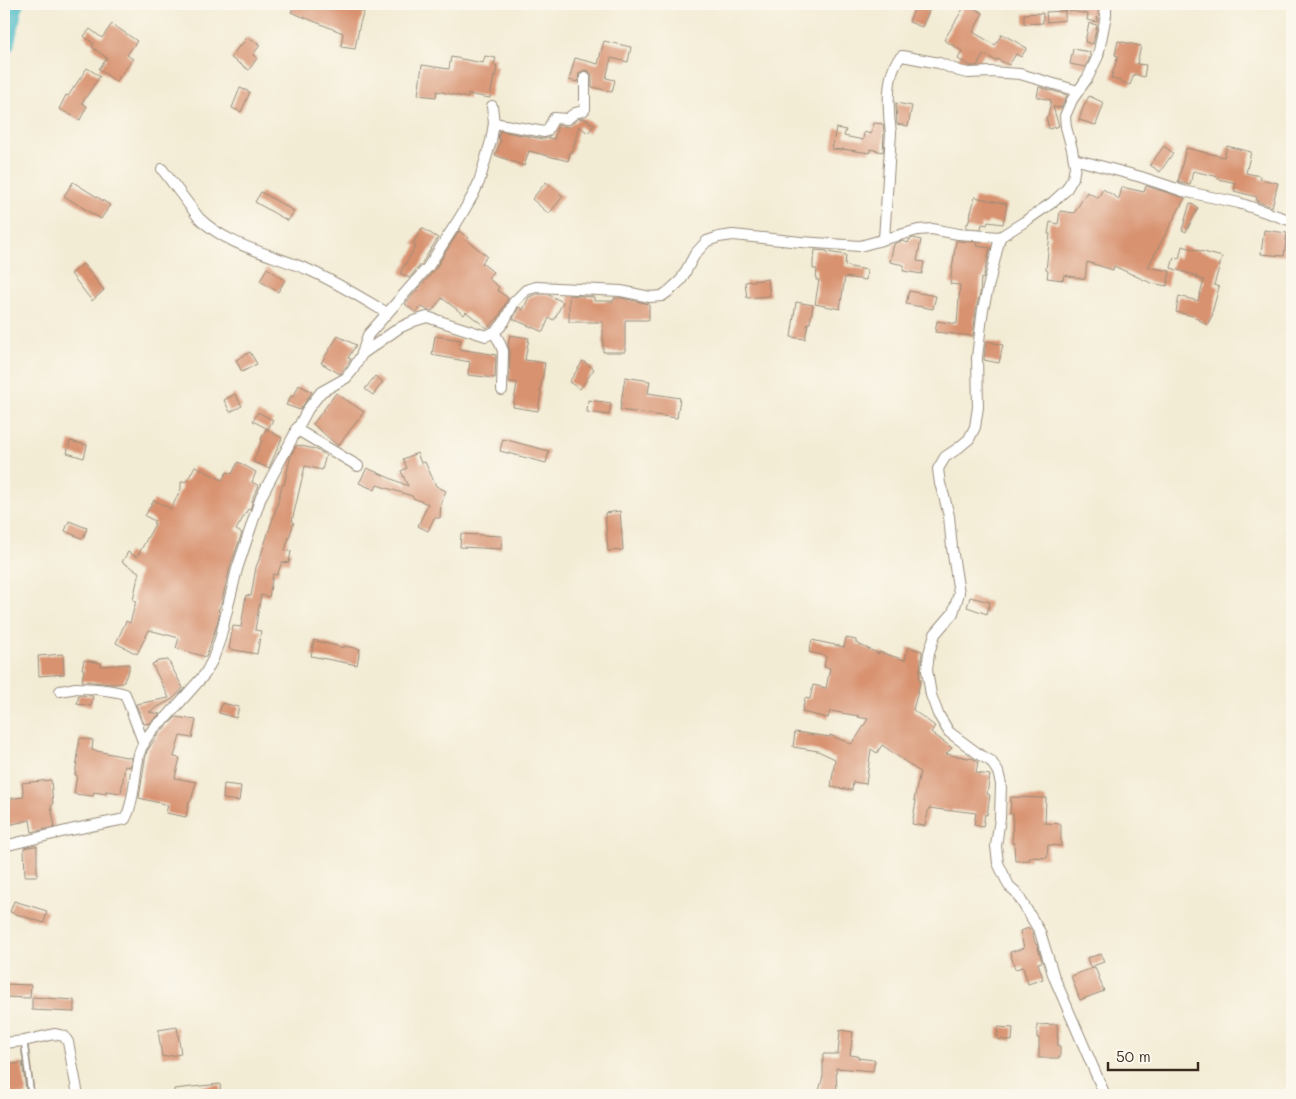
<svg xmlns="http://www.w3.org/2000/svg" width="1296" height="1099" viewBox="0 0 1296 1099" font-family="Mali,sans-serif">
  <rect width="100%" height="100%" fill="#fbf7ec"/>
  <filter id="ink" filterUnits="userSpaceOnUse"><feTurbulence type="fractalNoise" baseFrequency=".02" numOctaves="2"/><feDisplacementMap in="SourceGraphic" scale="10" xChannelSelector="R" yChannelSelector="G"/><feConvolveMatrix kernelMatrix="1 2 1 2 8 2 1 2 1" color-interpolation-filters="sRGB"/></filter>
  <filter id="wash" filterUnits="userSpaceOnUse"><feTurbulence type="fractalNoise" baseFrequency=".0096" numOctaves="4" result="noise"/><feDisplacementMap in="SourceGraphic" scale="20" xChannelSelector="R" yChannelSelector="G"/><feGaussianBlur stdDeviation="1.12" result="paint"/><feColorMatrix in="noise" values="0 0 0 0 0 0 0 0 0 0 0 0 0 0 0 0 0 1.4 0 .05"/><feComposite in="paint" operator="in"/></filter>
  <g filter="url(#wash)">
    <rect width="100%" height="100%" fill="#f3ecd5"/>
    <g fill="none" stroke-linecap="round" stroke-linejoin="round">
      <polyline stroke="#4dbbc6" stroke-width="21" points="4,44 13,4"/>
    </g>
    <g id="blocks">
      <g fill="#d8926f">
        <polygon points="295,4 315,4 323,7 324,4 350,4 360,8 359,10 364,12 360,23 355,49 341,47 343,33 291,12"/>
        <polygon points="916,4 932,4 922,27 909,22"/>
        <polygon points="966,4 983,13 973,32 995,45 1002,34 1027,48 1021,57 1016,54 1009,65 997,59 996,61 984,54 977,66 971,66 958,59 962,51 944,40"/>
        <polygon points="1059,4 1099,4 1097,22 1087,20 1088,14 1058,9"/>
        <polygon points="1065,11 1065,20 1047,22 1046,12"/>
        <polygon points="1043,13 1043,23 1024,24 1024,14"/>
        <polygon points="1089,23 1097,25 1093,44 1085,42"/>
        <polygon points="112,24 137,41 127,55 133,59 116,82 99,69 107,58 92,47 94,44 84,36 90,29 102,38"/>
        <polygon points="247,37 260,45 253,55 257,58 249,70 231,58 239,46 240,47"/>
        <polygon points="604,41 631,47 628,62 611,58 606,78 615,80 612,92 592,87 592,77 591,73 588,71 585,70 579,73 578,82 569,80 575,58 598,64"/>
        <polygon points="1118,41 1141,46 1137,64 1146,65 1144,77 1134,74 1130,85 1111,78 1118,56 1115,55"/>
        <polygon points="1073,49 1090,52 1089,60 1085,67 1070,64"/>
        <polygon points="485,56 496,58 494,65 497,66 495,77 494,76 490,98 468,94 468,98 437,91 436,97 418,95 422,65 449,69 451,57 483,63"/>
        <polygon points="87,68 100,76 82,103 87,106 80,120 59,109 66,95 68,96"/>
        <polygon points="1039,87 1067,95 1061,108 1053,107 1059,126 1049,129 1046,117 1048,116 1051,100 1037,97"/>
        <polygon points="240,88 250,92 241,112 232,108"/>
        <polygon points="1089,96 1104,103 1096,125 1079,120 1083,108"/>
        <polygon points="896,103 912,106 908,126 897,124"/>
        <polygon points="584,118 594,125 588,133 579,126 572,153 570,152 568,161 529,151 524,166 495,155 501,140 498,139 500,131 543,139 549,138 554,139 558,125 568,127 578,119"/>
        <polygon points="874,123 883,124 884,133 883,152 870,149 870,153 842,149 842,150 832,149 836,128 846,130 844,136 863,140 864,132 871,134"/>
        <polygon points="1164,146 1173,153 1160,172 1150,165"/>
        <polygon points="1227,146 1251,152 1246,173 1260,176 1260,179 1278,183 1272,207 1256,201 1257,197 1234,191 1236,183 1218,179 1219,177 1193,171 1190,185 1178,182 1186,148 1224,157"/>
        <polygon points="73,182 110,205 101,219 64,196"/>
        <polygon points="546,182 563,196 549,214 532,199"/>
        <polygon points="1146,186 1185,198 1148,267 1170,271 1167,286 1151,283 1114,266 1113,270 1087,262 1085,279 1064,275 1063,280 1047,278 1048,271 1046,270 1050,234 1048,234 1050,222 1058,224 1060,211 1074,213 1087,192 1098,198 1103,189 1119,199 1122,187 1144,192"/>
        <polygon points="261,192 294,211 288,221 255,202"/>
        <polygon points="975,197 1007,204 1003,224 988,222 987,225 982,224 981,229 966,228 966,224 968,224"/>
        <polygon points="1190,203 1198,208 1186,232 1182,230"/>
        <polygon points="422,228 438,238 422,263 409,278 400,273 416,246 413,244"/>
        <polygon points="1264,230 1287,233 1284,256 1261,254"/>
        <polygon points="459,231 469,238 467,240 487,256 482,263 493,272 488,278 499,287 497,290 508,298 498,318 487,328 466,312 464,315 442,298 432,311 427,310 421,306 416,313 405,304 434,271"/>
        <polygon points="913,238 921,240 917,261 924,262 922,274 903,271 904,265 890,262 894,244 902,241 908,243 909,240"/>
        <polygon points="956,241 978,242 977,246 990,248 983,279 981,278 980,294 976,308 973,336 935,332 937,321 957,324 960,285 950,284"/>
        <polygon points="1182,246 1222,257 1214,285 1219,287 1212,313 1213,314 1207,325 1193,316 1176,312 1179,296 1198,301 1204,280 1197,278 1197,276 1171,268 1174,257 1179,259"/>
        <polygon points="815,250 827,251 827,252 846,255 845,266 867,270 866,280 845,277 840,309 815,304 819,280 816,280 817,269 813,269 813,259 814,259"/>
        <polygon points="83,264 104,290 92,301 71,274"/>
        <polygon points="267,268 285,280 278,292 260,281"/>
        <polygon points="768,279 770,296 747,298 745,282"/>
        <polygon points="909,291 936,296 933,309 906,304"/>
        <polygon points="537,294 547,294 563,302 554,320 549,318 543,332 513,319 519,307 523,310 529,297"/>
        <polygon points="569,295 594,297 594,301 614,301 614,298 622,298 649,304 649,320 625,320 625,352 603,352 603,322 569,322"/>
        <polygon points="796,302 813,305 810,323 808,323 805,339 791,337"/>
        <polygon points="510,335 529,338 525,360 545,363 540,392 541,392 538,411 513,407 517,383 509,382 510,351 508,345"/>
        <polygon points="338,336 356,345 348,358 351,359 348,364 340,374 321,363"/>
        <polygon points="435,336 461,340 459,349 496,355 495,378 468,375 470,362 432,355"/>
        <polygon points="986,341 1003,345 999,363 984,360"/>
        <polygon points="250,352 257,364 242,372 236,360"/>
        <polygon points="583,361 594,369 580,389 569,382"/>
        <polygon points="375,376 383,382 373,395 365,389"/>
        <polygon points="625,377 650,381 648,393 680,398 677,418 620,410"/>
        <polygon points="299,385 312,392 300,410 286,405 291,396 293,397"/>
        <polygon points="336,393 364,412 338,446 313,424"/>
        <polygon points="235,394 242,406 230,412 224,400"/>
        <polygon points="588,400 611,403 609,415 587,412"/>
        <polygon points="258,412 273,420 268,429 253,421"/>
        <polygon points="266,429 282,438 269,468 253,462 262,440 261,439"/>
        <polygon points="503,439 549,451 546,463 500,451"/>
        <polygon points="70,441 87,445 84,458 67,453"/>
        <polygon points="297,445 315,449 326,455 322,470 305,466 292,521 294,522 285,550 291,551 289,563 282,562 277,575 273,574 269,597 261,595 255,630 261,631 257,654 229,649 233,626 241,627 246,595 251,596 256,567 261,555 276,509 282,485 284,485 291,455"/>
        <polygon points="417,453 421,463 425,462 436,486 446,491 441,502 440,518 434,518 428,531 418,526 428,504 413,498 412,496 377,485 375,490 359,483 367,468 408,486 401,471 407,468 403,459"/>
        <polygon points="238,462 256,472 252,482 259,486 254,495 250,510 248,509 236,530 242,533 230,567 221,604 218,611 220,612 217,624 206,657 176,648 179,638 149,630 137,654 116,643 126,621 130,623 136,601 133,600 139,572 122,562 128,552 137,557 155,524 153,523 155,521 145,516 154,500 171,509 181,489 181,482 187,481 195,466 222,480 227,472 232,474"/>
        <polygon points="620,511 623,550 608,551 605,513"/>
        <polygon points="69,521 87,528 83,539 65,531"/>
        <polygon points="461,534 502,536 501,549 460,547"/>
        <polygon points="970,597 990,602 987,614 967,607"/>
        <polygon points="846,638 856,640 856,643 879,654 879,652 905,660 908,647 922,651 919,679 921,679 913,710 935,726 931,732 952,748 946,754 974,759 978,762 976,773 990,775 987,794 990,795 987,815 985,814 983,827 974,825 976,813 952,810 951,811 929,808 925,826 912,824 916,801 914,800 920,772 882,745 877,753 871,749 866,784 853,782 852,790 831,787 835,759 818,751 793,747 795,732 830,737 830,735 851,744 857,737 868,719 858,717 859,716 830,711 828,718 802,712 805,698 810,699 813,685 826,688 830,668 824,667 826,656 809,652 812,640 844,647"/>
        <polygon points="314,640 344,648 344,646 360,649 357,665 311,656"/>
        <polygon points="63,654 64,674 39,676 38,656"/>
        <polygon points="84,660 101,663 101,666 129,664 129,670 123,683 114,684 82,681 84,669 82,669"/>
        <polygon points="168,660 183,688 174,698 149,712 160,714 150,723 144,724 136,704 169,698 152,664 159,661"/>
        <polygon points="79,695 93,696 91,706 77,704"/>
        <polygon points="222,703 239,707 236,718 219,713"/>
        <polygon points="176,717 196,720 192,738 180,736 174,757 180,758 175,778 196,782 191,801 189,801 186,817 166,813 168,805 139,798 145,760 147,751 159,733"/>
        <polygon points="80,738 93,740 92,750 131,758 130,767 125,766 121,793 106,791 106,794 94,792 93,796 74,794 77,775 75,775 78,755 77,755"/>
        <polygon points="51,780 53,805 51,806 55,827 32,832 30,820 4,826 4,799 24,797 22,783"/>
        <polygon points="224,784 241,786 239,801 223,799"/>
        <polygon points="1011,797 1046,798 1045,823 1061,824 1061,846 1048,845 1047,858 1030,857 1030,860 1015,861 1014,843 1012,843 1013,814 1010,814"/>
        <polygon points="34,846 37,846 37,876 25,876 24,848"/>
        <polygon points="14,901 47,911 44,923 10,912"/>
        <polygon points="1029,928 1032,932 1036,945 1037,944 1042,962 1038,963 1043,979 1028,984 1023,967 1015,969 1010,952 1024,948 1020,931"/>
        <polygon points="1101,954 1104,962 1090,967 1087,958"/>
        <polygon points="1095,967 1104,991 1080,1000 1071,976"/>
        <polygon points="4,984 31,985 30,998 4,997"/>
        <polygon points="32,997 74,1000 74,1012 32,1010"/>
        <polygon points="1057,1024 1058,1046 1060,1046 1060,1058 1039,1058 1039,1038 1037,1038 1037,1025"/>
        <polygon points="177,1027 181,1054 162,1057 158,1030"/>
        <polygon points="998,1027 1013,1028 1012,1041 997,1039"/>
        <polygon points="840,1030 853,1032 850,1055 858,1056 858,1058 875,1060 873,1071 836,1068 837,1095 818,1095 823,1076 823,1054 838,1054"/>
        <polygon points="22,1063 27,1095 9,1095 6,1065"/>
        <polygon points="220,1084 221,1095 174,1095 174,1089"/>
      </g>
    </g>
  </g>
  <g filter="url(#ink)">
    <use href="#blocks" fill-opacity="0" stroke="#978b7a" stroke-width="1"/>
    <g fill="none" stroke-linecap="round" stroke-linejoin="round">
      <defs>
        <polyline id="service" points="24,1041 31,1095"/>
        <g id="minor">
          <polyline points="494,123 544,132 547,131 554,118 567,119 575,113 583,111 585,109 585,77"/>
          <polyline points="1074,159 1141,177 1183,191 1239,203 1292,221"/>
          <path d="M162,169L199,218C229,247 272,254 309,270C336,282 362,298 387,313"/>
          <polyline points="1000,237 983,309 977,357 978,407 975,427 969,439 957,449 945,457 938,469 940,484 944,496 949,516 952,548 959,593 953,613 935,634 929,653 927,670 931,695 938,714 949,732 980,755 991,761 998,772 1001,784 1000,818 996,846 998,863 1009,886 1016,892 1040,932 1054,977 1105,1095"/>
          <path d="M884,239L891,133C888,113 885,69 902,56L939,63L959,71L968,73L991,72L1020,74L1078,91"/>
          <polyline points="494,332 499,341 503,351 502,390"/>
          <polyline points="362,354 368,335 428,267 459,219 473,195 479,182 491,141 494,123 492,106"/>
          <polyline points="296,429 358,466"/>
          <path d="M60,691C65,690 71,689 76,688C87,688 115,690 125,694L144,744"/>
          <path d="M4,846L70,830L125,819C130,811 131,802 133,793C135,781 136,767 139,754C144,739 154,726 167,717L205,674L213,659L220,639L237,569L261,497L308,409L321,392L346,378L352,371L362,354L399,328L414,321L427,317L486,336L494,332L500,327L504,322L514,302L526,290L536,287L621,291L650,297L662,296L669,291L681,280L695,254L707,241L719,237L733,235L801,242L860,246L918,230L932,229L958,234L1000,237L1024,222L1053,202L1066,190L1073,178L1075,166L1072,149L1066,127L1065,116L1072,100L1088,77L1098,56L1106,15V4"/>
          <polyline points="4,1043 24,1041 54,1034 64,1036 68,1042 78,1095"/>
        </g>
      </defs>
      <use href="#service" stroke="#978b7a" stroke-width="8"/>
      <use href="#minor" stroke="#978b7a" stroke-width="12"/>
      <use href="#service" stroke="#fff" stroke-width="5"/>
      <use href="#minor" stroke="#fff" stroke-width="10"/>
    </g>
  </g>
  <rect width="1296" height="1099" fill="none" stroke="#fbf7ec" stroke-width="20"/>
  <path d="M1108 1062v8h90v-8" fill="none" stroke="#3b2a1e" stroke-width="2.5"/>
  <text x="1116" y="1062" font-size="15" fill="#3b2a1e" stroke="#fbf7ec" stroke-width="4" paint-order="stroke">50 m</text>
</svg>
